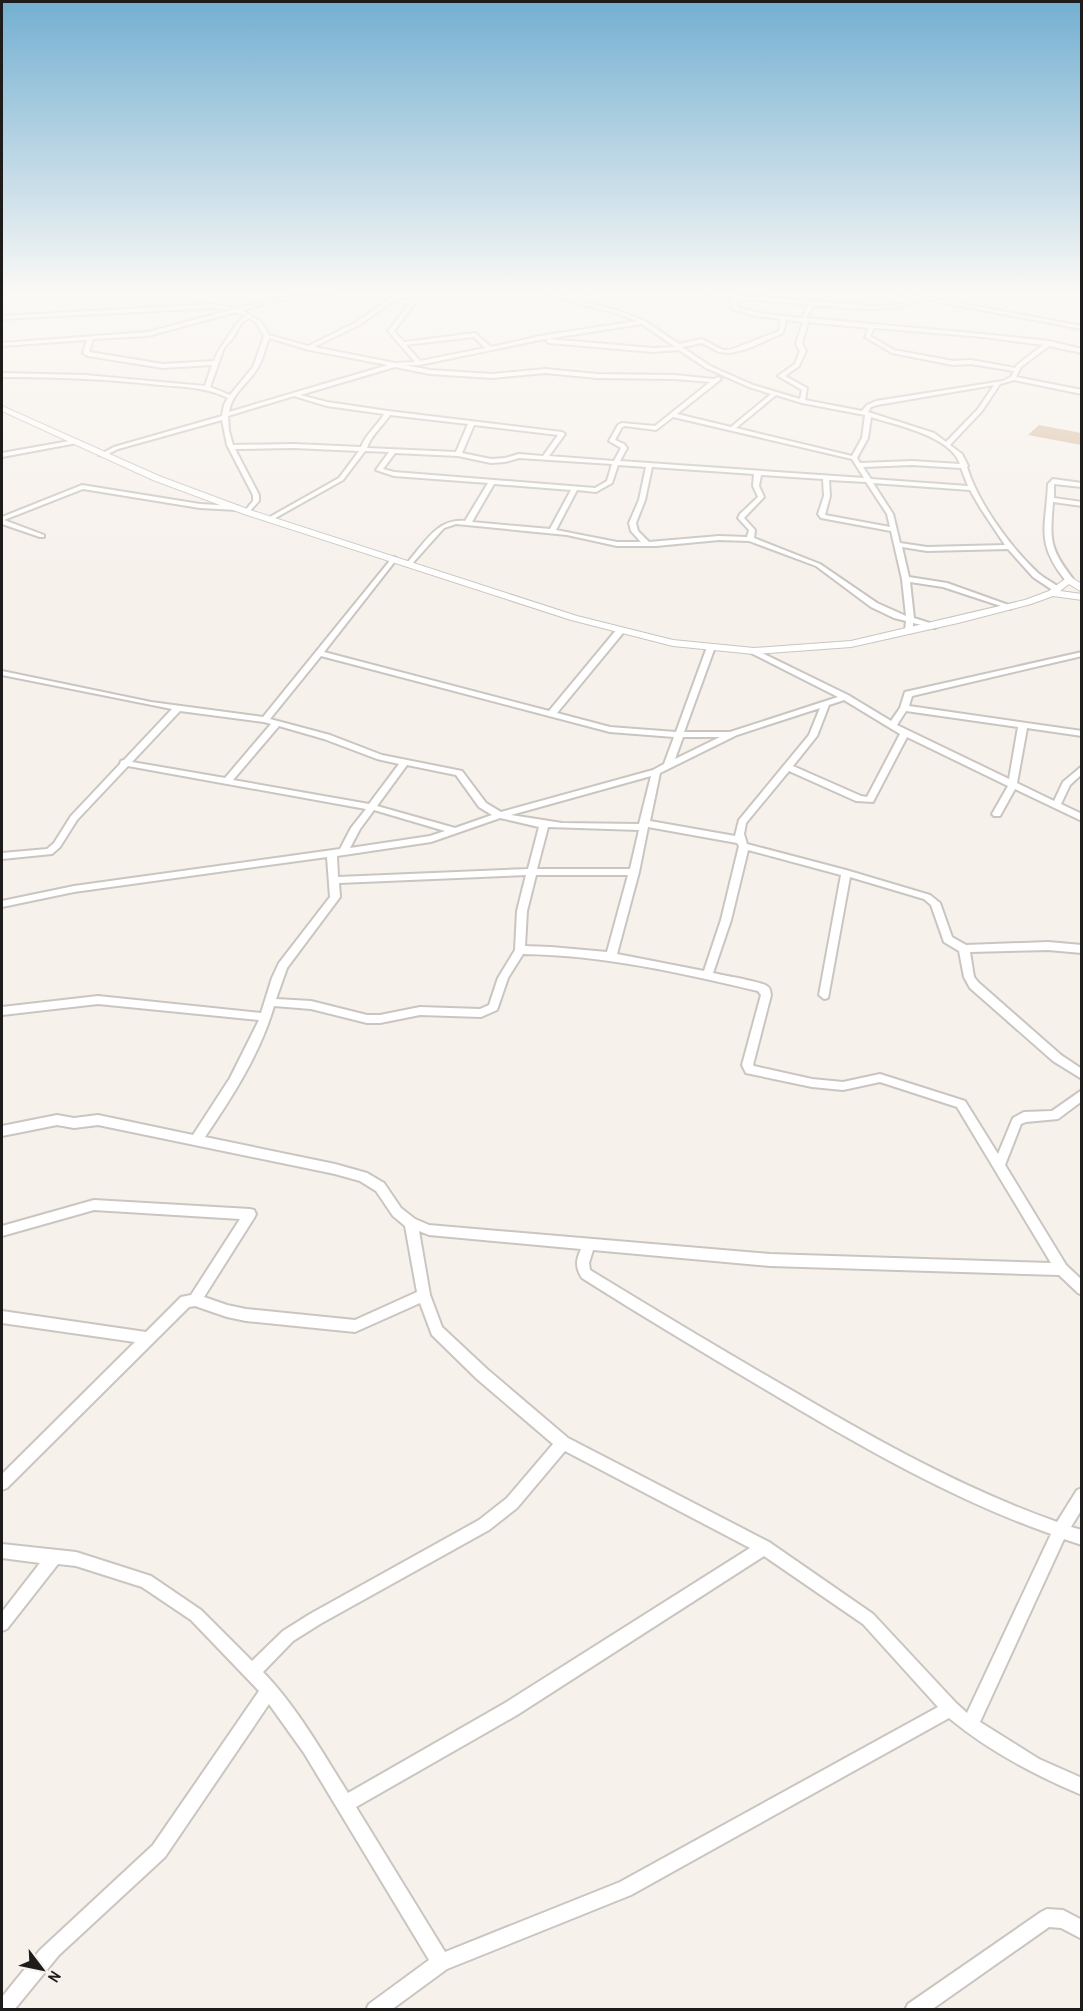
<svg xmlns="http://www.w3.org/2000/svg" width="1083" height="2011" viewBox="0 0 1083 2011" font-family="'Archivo Narrow',sans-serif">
  <rect width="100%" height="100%" fill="#f7f1ec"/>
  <polygon fill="#dcc2a8" points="1039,425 1081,433 1081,445 1028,435"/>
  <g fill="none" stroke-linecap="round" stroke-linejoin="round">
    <defs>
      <g id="minor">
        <path d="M329,292H339L275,301L242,310L261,322L269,335L308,346L355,323L398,292H402L397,297L415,303L394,331L404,342L475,333L491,347L540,336L637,321L615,313L539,292L563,296L575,292H592C587,295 576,295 569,298L619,311L645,321L679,344L702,339L723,350H730L779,331L781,319L756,316L734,310L731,306L732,298L701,293L699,292L876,306L905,304L917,298L893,292L922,296L926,292H931L927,297L1082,326V329L923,299C888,315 851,308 814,305L806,318L983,334L1049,341L1082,349V353L1049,346L1021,367L1016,377L1082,390V394L1014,380L1000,384L982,411L950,445L962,454L968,466L967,467C978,503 1010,547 1038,573C1045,579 1054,583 1061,589L1054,591L1033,577L1008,549L927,551L902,547L909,577L947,583L1014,607L1010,609L943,587L910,582L914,618L939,626L935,628L913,623V631L909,633L905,631L906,621L894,618L871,607L816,566L749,541L719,540L656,546H617L567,535L456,524L444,528L411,565L409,566L405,564L407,563C424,544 437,518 465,521L488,483L394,476L376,470L389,452L365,451L343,480L270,521L268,520V518L339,478L359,451L294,448L235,449L259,495V501L247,514L244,512L253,501V495L227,445L222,420L118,449L104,456L99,455L114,447L222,416L224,405L228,398C206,387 183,387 160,385C107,379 55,377 2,377V373L85,375L205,386L212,365L163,368L88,356L83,353L87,340L2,346V343L148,332L231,310L214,308L2,319V316L214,304L236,309L275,299ZM737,299L809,304L802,318L766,314L738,308ZM395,300L409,304L388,331L415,362L395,363L314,347L359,325ZM236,312L246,316C237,321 235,327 229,335C222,347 219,347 214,361L163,364L89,352L93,339L148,336ZM250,318L257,324L264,336L253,367L230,395L210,387L224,348L233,338L242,322ZM786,320L803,322L796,344L800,351L795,364L778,376L802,390L800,399L753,385L710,366L682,347L702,343L719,352L730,353L747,349L783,333ZM808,322L869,328L865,337L892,353L953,365L971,364L1014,371L1011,377L1003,381L876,401L867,405L862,411L805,400L807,388L785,376L799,366L806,351L802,344ZM642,324L675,347L653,348L549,339L546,341L549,343L653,352L679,350L706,368L749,387L771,394L731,427L677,414L720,380L721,379L718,377L714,379L675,375L597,374L545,369L492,374L430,370L405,365H419L540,340ZM874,328L983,337L1043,345L1017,365L1015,368L971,360L953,361L894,350L870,336ZM474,337L485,348L420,361L406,345ZM269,338L309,350L388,365L229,412C232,393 247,385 257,369C263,360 265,348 269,338ZM395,367L430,374L492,378L545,373L597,378L675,379L710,382L655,426L622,423L618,425L609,441L621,448L614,461L549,456L565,434L562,432L388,411L327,402L300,395ZM994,385L978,409L946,442L934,433L868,412L871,407L877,405ZM776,395L802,403L865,415L862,438L852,456L736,428ZM294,396L327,406L384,414C377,426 366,434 361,447L294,444L233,445L229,431L228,416ZM390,415L468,424L456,452L367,448C371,435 383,426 390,415ZM673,417L852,459L864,478L620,461L627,448L624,444L615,440L622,427L625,426L656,430ZM871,417C896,425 951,436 960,464L912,461L860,463L857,458L868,438ZM474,425L558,435L543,456L519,454L505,458L491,459L462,453ZM395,453L458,456L491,463L505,462L519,458L612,464L607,481L595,488L394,472L383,469ZM618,465L646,467L639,500L629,523L631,531L641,542H617L556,530L577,490L596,492L612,483ZM912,465L961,468L968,486L871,479L863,467ZM652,467L754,474L753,486L758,497L740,514L738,518L749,530L747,537L719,536L649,542L638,531L636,523L645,500ZM761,475L823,479L824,496L818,514L821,518L891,531L902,579L906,616L877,603L820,564L754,538L755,530L744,518L764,497L759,486ZM829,480L866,482L887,514L890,527L825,515L830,496ZM873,483L970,490L981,509L1005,545L927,547L900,543L893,514ZM494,484L571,490L550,529L472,522Z"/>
        <polygon points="75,440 77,441 77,443 2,457 2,453"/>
        <path d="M1053,479L1082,483V487L1054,484V498L1082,502V506L1053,502C1050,540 1049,548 1073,579L1069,581H1066C1035,542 1046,529 1048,484Z"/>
        <polygon points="82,485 200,504 237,506 240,508 237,510 200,508 83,489 4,520 44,535 44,537 40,537 2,524 2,517"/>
        <path d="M394,557L398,559L396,560L324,652L549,711L617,629H623V633L557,713L610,727L676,732L707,647L711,645L715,647L684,732H730L838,697L751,653L750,651L754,649L848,695L891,721L900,708L905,692L1082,652V656L912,696L909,706L1082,731V736L1027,728L1017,783L1054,801L1063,782L1082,766V774L1070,785L1061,804L1082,814V821L1015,789L1000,816H994L992,814L1008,786L907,737L873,802L856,801L789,771L746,823L744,834L747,844L846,870L930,895L940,903L952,937L966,945L1048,942L1082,945V953L1048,950L970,952L974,977L978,982L1061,1055L1082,1069V1079L1053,1061L970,988L964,977L959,951L944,942L931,905L924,899L850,877L828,998L824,999L819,995L841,875L748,850L731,920L713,973C725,976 759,981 767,986C771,989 770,991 771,995L753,1065L754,1066L812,1079L843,1082L880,1074L965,1101L998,1154L1013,1118L1024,1112L1052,1111L1082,1090V1101L1058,1119L1026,1122L1021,1124L1005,1165L1066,1265L1082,1280V1295L1078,1293L1059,1275L770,1266L593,1250L589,1263L590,1270C657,1311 725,1352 793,1391C878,1441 964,1489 1057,1522L1077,1490L1082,1488V1509L1071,1527L1082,1530V1545L1064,1539L980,1722L1039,1759L1082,1778V1795C1034,1775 989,1751 949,1718L631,1895L447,1969L391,2010H366L369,2004L429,1960L304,1753L269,1704L165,1857L59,1955L14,2010H2V1997L40,1950L153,1845L259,1691L191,1620L142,1587L76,1566L58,1564L7,1629L2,1631V1612L40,1563L2,1558V1544L76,1552L151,1576L201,1610L252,1661L283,1631L310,1614L479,1520L507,1498L553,1444L477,1379L432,1335L420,1303L355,1332L246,1321L227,1317L195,1306L189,1307L7,1488L2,1490V1474L135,1342L2,1323V1311L146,1332L181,1297L191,1295L240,1219L94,1210L2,1236V1226L94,1200L250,1209L254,1210L256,1214L254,1218L204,1297L227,1305L246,1309L355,1320L417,1292L405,1226L393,1216L376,1191L360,1181L335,1174L98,1125L74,1128L57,1125L2,1136V1126L57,1115L74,1118L98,1115L193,1135L230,1078L259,1020L98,1004L2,1015V1007L98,996L261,1013L272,978L279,963L330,897L327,857L74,892L2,907V901L74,886L340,849L351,828L366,809L128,766L77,820L60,847L52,854L2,859V853L47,849L54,843L71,816L120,764L121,761L124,760L172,709L2,675V671L151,702L263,717L392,558ZM321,656L610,732L674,737L664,764L653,770L501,812L486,803L462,771L382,755L330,735L270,719ZM844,700L900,734L867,797L861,796L793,766L817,736L829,705ZM820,708L809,735L739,820L735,836L650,821L660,773L737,735ZM180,711L264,722L271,724L225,778L132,762ZM906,711L1018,727L1009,779L897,725ZM279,726L324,739L377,759L399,764L369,804L233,780ZM683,737H720L675,759ZM407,765L456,775L479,807L492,815L455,828L377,806ZM651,776L639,824L562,823L511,815ZM374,810L445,831L430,836L350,848L360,829ZM500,818L539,827L528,869L338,877L337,856L431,842ZM548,827L639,830L630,869H537ZM648,827L737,843L739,846L721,920L704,971L617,954L639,872ZM526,875L517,911L515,950L498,978L489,1005L480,1009L420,1007L380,1015H367L311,1001L276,999L287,968L340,897L339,883ZM536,875H628L607,952L551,947L525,946L527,911ZM523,954C604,955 681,973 758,991L761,995L742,1065L746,1073L812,1087L843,1090L880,1082L957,1107L1051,1263L770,1254L429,1225L415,1219L401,1208L384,1183L367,1173L335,1164L205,1137C232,1097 260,1054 274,1006L311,1009L367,1023H380L420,1015L481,1017L497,1010L508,978ZM419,1231L429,1235L581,1249C576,1260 575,1267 582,1278C648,1320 716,1360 783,1400C869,1451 957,1501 1051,1534L967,1713L956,1703L873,1614L769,1542L568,1438L487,1369L442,1327L430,1295ZM565,1451L750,1548L505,1703L348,1793C322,1752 297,1707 263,1672L293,1641L320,1624L489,1530L517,1508ZM764,1556L863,1624L938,1707L620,1882L445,1952L356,1807L517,1715Z"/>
        <polygon points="1047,1909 1063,1910 1082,1920 1082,1939 1061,1928 1049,1927 931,2010 905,2010 908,2004 1041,1912"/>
      </g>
      <polygon id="tertiary" points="2,406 159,476 250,510 577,616 673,640 754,648 851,641 1025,600 1049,591 1069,576 1082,584 1082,592 1069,584 1060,591 1082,594 1082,600 1053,596 1031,604 958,623 851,647 754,654 673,646 571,620 244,514 153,480 2,411"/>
    </defs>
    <use href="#minor" stroke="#cac5c0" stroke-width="4"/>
    <use href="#tertiary" stroke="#cac5c0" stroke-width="2"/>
    <use href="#minor" fill="#fff" fill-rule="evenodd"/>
    <use href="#tertiary" fill="#fff" fill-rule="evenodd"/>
  </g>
  <linearGradient id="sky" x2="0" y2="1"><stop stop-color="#73afd1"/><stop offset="0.51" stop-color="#fbf9f6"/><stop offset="1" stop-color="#fbf9f6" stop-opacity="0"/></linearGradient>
  <rect width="1083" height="573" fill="url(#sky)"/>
  <rect width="1083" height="2011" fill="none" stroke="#1e1c1a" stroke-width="6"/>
  <g transform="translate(42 1969) rotate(122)" stroke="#f7f1ec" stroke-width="4.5" paint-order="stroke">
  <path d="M0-4.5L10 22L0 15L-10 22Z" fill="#1e1c1a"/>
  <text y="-9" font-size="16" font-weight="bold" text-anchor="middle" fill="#1e1c1a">N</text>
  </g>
</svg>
